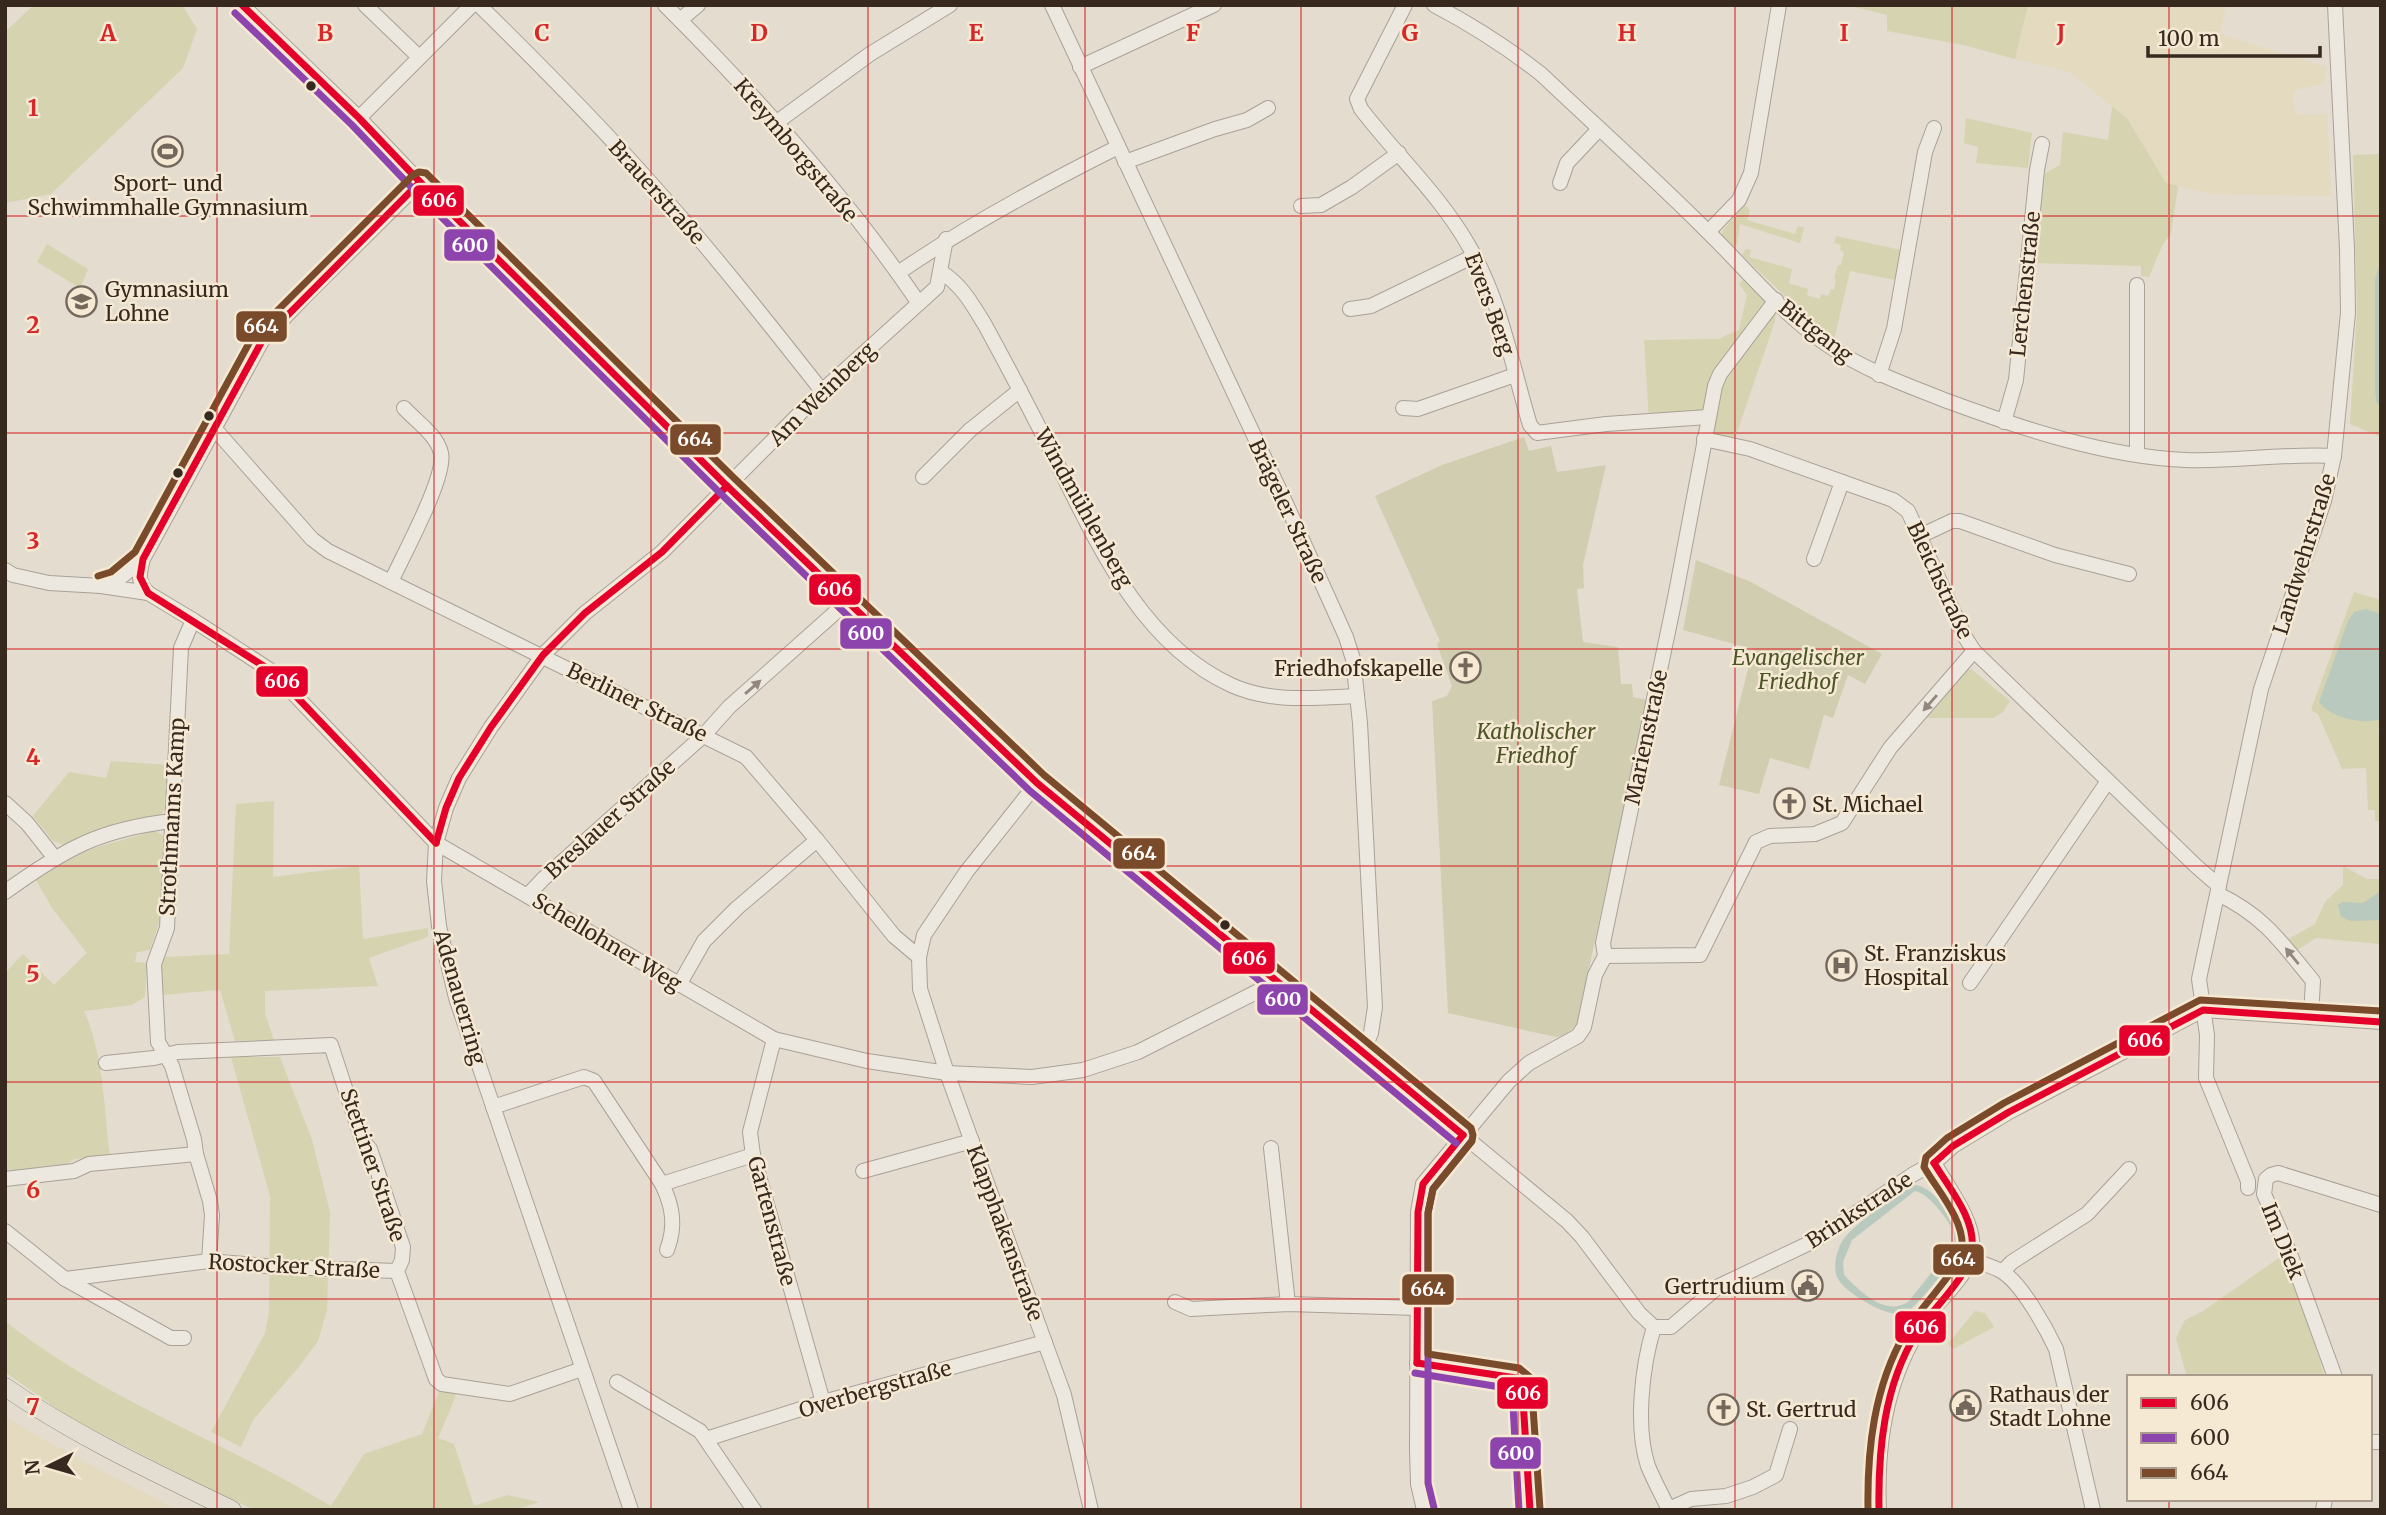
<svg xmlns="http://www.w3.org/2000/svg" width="2386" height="1515" viewBox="0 0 2386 1515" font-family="Merriweather,serif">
  <rect width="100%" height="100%" fill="#e4dcce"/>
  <g fill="#e3dabf">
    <polygon points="2028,5 2226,5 2220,34 2326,67 2325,83 2293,91 2295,115 2327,114 2331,196 2211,194 2166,183 2127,118 2069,72 2015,59"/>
    <polygon points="5,1416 42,1439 177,1510 5,1510"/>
  </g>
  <g fill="#d5d3b0">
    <polygon points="34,5 182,5 197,29 183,68 51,194 5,203 5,32"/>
    <polygon points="1847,5 2028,5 2015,59 1963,45 1887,31 1887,15"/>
    <polygon points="2112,106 2127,118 2166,183 2178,186 2171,233 2162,246 2149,277 2141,276 2141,266 2034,263 2042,175 2060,165 2063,132 2108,140"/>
    <polygon points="1966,118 2032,133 2028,168 1976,163 1978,147 1964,143"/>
    <polygon points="2381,154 2381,437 2350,424 2357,312 2353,155"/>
    <polygon points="1745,205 1750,210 1747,220 1795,234 1798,226 1804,227 1800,243 1740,224 1737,245 1733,246 1722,235 1723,230"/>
    <polygon points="1836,236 1901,250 1895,280 1850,271 1834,340 1824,333 1742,255 1746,249 1751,250 1749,257 1792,269 1789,283 1808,289 1807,295 1820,299 1821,294 1828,296 1831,289 1834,290 1836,280 1834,278 1838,265 1841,265 1844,252 1840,250 1841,245 1834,243"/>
    <polygon points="47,244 88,269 80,288 37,262"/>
    <polygon points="1749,274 1776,300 1775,321 1734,441 1704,439 1708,418 1649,421 1644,340 1718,339 1739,330 1747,295 1739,284"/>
    <polygon points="2354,592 2381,600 2381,727 2378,729 2381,744 2381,821 2375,821 2375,810 2368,810 2366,768 2342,769 2318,714 2311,710"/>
    <polygon points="1971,669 2010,701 2002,713 1993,718 1924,718 1966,671"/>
    <polygon points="111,761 168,765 166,808 160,816 118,823 64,845 53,841 33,816 69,772 106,778"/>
    <polygon points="274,801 273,877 359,866 363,939 428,928 428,937 369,958 378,986 265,991 265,1014 274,1040 235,1041 220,990 162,995 160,974 163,957 229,954 236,804"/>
    <path d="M154,831L164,836L159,923L150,950L137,952L135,962L147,963L145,997L132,1005L84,1011C104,1056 104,1110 110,1158L74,1159L62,1168L5,1174V973L23,954L54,985L87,953L52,908L36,880L69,859L94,848Z"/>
    <polygon points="2343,866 2367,879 2381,879 2381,944 2316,938 2296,951 2287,940 2315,924 2325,902 2343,885"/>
    <polygon points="231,1057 280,1057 312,1140 330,1212 327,1310 318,1341 298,1368 253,1420 241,1447 211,1432 265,1333 269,1312 270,1196"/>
    <polygon points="2286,1253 2325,1377 2187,1377 2176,1338 2185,1320 2203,1311"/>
    <polygon points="1975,1311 1985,1313 1994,1327 1953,1349 1948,1344"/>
    <path d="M5,1321C104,1400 224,1441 331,1506L364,1454L422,1434L439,1392L457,1393L438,1438L454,1444L474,1506L507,1495L539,1502L515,1510H255L213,1491L69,1417L5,1372Z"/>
  </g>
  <g fill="#d0cdb0">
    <polygon points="1524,437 1529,451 1551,446 1557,472 1606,465 1583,565 1584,588 1577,589 1583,642 1618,647 1621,684 1632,684 1633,697 1647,700 1577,1024 1565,1036 1556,1037 1448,1013 1432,701 1447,696 1452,686 1437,644 1440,641 1375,496 1442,465"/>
    <polygon points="1696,560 1751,582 1882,654 1865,684 1848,675 1833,718 1824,715 1809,769 1770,758 1759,794 1719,785 1753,649 1683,630"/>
  </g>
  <g fill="#b9c9be" fill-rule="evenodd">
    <polygon points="2381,261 2381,408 2376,401 2375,388 2375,280"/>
    <path d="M2366,609L2381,614V719C2362,725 2331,718 2319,702L2348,621L2354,612Z"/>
    <polygon points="2378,893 2381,893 2381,920 2351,921 2341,917 2338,905 2343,902 2363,903"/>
    <path d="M1916,1185C1937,1188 1960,1227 1960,1247C1954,1259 1916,1309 1905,1313C1890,1320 1843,1292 1837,1277C1833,1267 1836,1255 1840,1245C1851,1224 1891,1201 1911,1187ZM1915,1191C1928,1193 1947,1218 1953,1230C1955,1236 1954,1242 1952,1247L1908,1302C1884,1317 1859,1290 1844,1275L1843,1262L1852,1240Z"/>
  </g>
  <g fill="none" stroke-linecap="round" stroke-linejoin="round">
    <defs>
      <g id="minor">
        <polyline points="242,5 359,118 420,182 727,486 1037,783 1567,1221 1582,1237 1639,1313 1654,1327"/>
        <polyline points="365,5 419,57"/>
        <path d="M479,5C537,62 595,120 649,181C710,249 766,320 822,391"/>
        <path d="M665,5C756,96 846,196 918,302"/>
        <polyline points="1052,5 1288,508 1346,637 1353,659 1360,723 1375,1007 1371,1033 1363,1052"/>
        <path d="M1405,5L1357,99L1361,109C1397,156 1441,196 1470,248C1501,301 1512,366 1530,425L1537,433L1606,424L1708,417"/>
        <path d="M1434,5C1472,25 1508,48 1541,74C1596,126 1653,177 1707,231C1745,268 1781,313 1826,344C1864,370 1906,385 1950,402C2023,429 2108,457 2186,460C2235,462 2284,453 2334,456"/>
        <polyline points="680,20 698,5"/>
        <polyline points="1080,67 1214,5"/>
        <polyline points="359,118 472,5"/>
        <polyline points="777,122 870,54 950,5"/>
        <polyline points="1125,162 1215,129 1247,120 1268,108"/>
        <polyline points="1560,183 1567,163 1599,129"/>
        <polyline points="1301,206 1321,205 1352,187 1399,153"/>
        <polyline points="1708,232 1739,200 1751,173 1779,5"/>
        <path d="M941,272C962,285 972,304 985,325C1009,369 1032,413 1054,457C1096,541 1140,643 1231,685C1270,703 1315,698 1357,696"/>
        <path d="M898,273C968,225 1042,185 1118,147"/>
        <polyline points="2137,285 2137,454"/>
        <polyline points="1350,309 1371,306 1474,256"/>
        <polyline points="1879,375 1894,329 1925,152 1934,128"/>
        <polyline points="1403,408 1418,409 1515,375"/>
        <polyline points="2004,422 2016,380 2037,170 2042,144"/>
        <polyline points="214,428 312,539 328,551 746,757 817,840 894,936 919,957"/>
        <polyline points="1704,439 1750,449 1893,500 1908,511 1965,637 1974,651 2196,866 2219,886"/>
        <polyline points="923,477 970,430 1020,390"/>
        <polyline points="1920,536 1952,521 1960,521 2055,555 2129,574"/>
        <polyline points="1814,559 1842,482"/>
        <polyline points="5,570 13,575 49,583 101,586 148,593 193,620 273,672 436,843 774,1039 867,1061 947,1073 1032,1077 1083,1070 1138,1052 1276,982"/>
        <path d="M391,582C402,557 447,476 441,453C437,435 416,421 404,408"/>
        <polyline points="101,586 116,581 142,560"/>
        <path d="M148,593C137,581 139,574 143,559L262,341L311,290L420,182"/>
        <polyline points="193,620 181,648 167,928 154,964 158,1042 172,1066 194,1139 196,1154 210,1201 212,1215 209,1261"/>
        <polyline points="1037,783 967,871 924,935 919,957 920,989 947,1073 1064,1395 1091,1510"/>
        <polyline points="5,803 27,823 54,857"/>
        <path d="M5,892C65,849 99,829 173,821"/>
        <path d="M2218,894C2264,916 2281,942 2313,981L2311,1016"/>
        <polyline points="528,895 543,879 704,735 729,707 847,602"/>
        <polyline points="1605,956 1700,955 1756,842 1770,836 1815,834 1842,823 1890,748 1974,651"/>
        <polyline points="1970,983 2108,781"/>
        <polyline points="679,985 704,941 737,908 817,840"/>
        <polyline points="774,1039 750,1132 753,1155 823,1402"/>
        <polyline points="106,1063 154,1058 178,1052 331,1045 362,1140 370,1149 403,1247 402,1260 397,1271 436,1379 442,1384 510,1394 582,1369"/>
        <polyline points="493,1107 584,1077 594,1081 662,1184 753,1155"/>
        <polyline points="1271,1148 1288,1304"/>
        <polyline points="863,1171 972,1141"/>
        <polyline points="5,1179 74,1171 89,1164 196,1154"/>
        <path d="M662,1184C673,1207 676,1226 667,1250"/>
        <polyline points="2248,1188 2248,1181 2206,1078 2207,1035 2199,979 2261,689 2324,501 2334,456 2348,313 2347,249 2335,5"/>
        <polyline points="5,1231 65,1279 171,1338 184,1338"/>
        <path d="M1970,1259C1980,1263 1992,1266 2001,1271C2021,1282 2046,1328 2056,1349L2093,1510"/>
        <polyline points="2003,1271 2012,1262 2087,1214 2129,1169"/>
        <polyline points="65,1279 209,1261 277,1267 397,1271"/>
        <polyline points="1175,1302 1191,1309 1288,1304 1417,1308"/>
        <polyline points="1654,1327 1671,1327 1719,1286 1816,1240 1912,1175 1934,1163 1953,1146 2009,1112 2203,1010 2381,1022"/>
        <path d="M1654,1327C1642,1366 1635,1427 1648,1466C1654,1481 1662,1495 1669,1510"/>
        <polyline points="1417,1363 1516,1378 1522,1384 1530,1510"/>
        <polyline points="2335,1377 2289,1251 2264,1194 2266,1179 2271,1175 2278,1173 2381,1205"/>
        <polyline points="617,1382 700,1431 754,1510"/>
        <polyline points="706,1439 823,1402 1045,1342"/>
        <polyline points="2370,1442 2381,1442"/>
        <polyline points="1669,1509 1691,1499 1726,1496 1753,1487 1776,1475 1790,1429"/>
        <polyline points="631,1510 456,998 439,926 434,881 436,843 446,808 459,778 491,727 543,655 585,613 662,552 822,391 937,287 946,239"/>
        <polyline points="1424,1510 1418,1484 1417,1450 1418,1212 1423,1184 1509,1081 1529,1063 1578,1036 1584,1027 1595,975 1605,956 1603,943 1675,598 1715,386 1720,374 1776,300"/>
        <path d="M1879,1510C1876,1442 1887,1372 1928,1316C1942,1296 1969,1276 1972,1250C1976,1223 1947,1186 1934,1163"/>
        <polyline points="2323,1510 2325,1499"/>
      </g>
      <path id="major" d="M5,1387C76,1436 154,1472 232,1510"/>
    </defs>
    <use href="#minor" stroke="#a9a197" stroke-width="16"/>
    <use href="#major" stroke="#8f877e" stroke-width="19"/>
    <use href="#minor" stroke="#ece7df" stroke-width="14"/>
    <use href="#major" stroke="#e4ddd1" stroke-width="18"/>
    <defs>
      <g id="bus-1">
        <polyline points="242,5 359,118 420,182 727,486 1037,783 1463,1135"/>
        <polyline points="420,182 262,341 143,559 140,577 148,593 273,672 436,843"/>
        <polyline points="436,843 446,808 459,778 491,727 543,655 585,613 662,552 727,486"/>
        <polyline points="1934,1163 1953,1146 2009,1112 2203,1010 2381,1022"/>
        <polyline points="1417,1363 1418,1212 1423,1184 1463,1135"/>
        <polyline points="1417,1363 1516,1378 1522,1384 1530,1510"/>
        <path d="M1879,1510C1878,1450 1884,1386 1916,1334C1931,1310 1969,1277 1972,1250C1976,1219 1949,1188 1934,1163"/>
      </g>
      <g id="bus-2">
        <polyline points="235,13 352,125 413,189 720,493 1030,791 1456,1143"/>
        <polyline points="1415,1373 1512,1389 1519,1510"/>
        <polyline points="1434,1508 1428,1483 1428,1213 1433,1189 1471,1142"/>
      </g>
      <g id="bus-3">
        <polyline points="98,576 111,572 135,552 254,334 413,175 419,172 426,173 734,478 1044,775 1471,1128 1473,1135 1472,1141 1433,1189 1428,1213 1428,1354 1519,1368 1531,1378 1540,1509"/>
        <path d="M1868,1510C1867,1449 1874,1387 1905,1333C1918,1309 1959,1271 1962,1249C1965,1220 1937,1190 1924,1167L1926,1157L1947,1138L2004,1103L2200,1000L2381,1011"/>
      </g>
    </defs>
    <use href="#bus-1" stroke="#f5e9d4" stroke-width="12"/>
    <use href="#bus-2" stroke="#f5e9d4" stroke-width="12"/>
    <use href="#bus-3" stroke="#f5e9d4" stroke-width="12"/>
    <use href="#bus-1" stroke="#e4002b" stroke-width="7"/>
    <use href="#bus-2" stroke="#8e44ad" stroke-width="7"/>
    <use href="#bus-3" stroke="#7a4b2a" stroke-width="7"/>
  </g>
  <defs><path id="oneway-solid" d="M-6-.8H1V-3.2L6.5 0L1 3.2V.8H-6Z" transform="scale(1.75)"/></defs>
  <g fill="#92887f">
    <use href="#oneway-solid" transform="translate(753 687) rotate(-41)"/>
    <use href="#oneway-solid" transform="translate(1930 703) rotate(131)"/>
    <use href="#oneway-solid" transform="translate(2292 956) rotate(-129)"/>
  </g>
  <path fill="none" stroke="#d62828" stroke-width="2" stroke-opacity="0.55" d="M217,5V1510M434,5V1510M651,5V1510M868,5V1510M1085,5V1510M1301,5V1510M1518,5V1510M1735,5V1510M1952,5V1510M2169,5V1377M5,216H2381M5,433H2381M5,649H2381M5,866H2381M5,1082H2381M5,1299H2381M2169,1499V1510"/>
  <defs>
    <symbol id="stadium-ring" viewBox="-11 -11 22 22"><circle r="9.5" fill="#f5e9d4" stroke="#74685c" stroke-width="1.5"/><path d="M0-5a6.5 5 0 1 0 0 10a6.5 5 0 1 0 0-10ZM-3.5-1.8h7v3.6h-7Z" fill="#74685c"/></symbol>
    <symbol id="school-ring" viewBox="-11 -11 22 22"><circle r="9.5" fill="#f5e9d4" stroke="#74685c" stroke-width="1.5"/><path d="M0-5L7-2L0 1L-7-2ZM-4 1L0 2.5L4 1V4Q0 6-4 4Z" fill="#74685c"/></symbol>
    <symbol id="church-ring" viewBox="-11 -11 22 22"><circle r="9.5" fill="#f5e9d4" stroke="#74685c" stroke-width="1.5"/><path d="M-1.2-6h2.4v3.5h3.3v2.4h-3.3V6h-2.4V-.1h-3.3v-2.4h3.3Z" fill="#74685c"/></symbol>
    <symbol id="hospital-ring" viewBox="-11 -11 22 22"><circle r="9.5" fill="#f5e9d4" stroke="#74685c" stroke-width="1.5"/><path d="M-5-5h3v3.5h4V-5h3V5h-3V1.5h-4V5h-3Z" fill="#74685c"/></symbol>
    <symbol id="civic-ring" viewBox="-11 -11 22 22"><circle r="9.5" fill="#f5e9d4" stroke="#74685c" stroke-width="1.5"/><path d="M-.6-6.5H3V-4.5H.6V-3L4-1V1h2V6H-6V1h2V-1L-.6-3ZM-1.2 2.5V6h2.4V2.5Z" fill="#74685c"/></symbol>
  </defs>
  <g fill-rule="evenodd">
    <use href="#stadium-ring" x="150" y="134" width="35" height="35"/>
    <use href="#school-ring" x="64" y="284" width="35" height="35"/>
    <use href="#church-ring" x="1448" y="650" width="35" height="35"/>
    <use href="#church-ring" x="1772" y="786" width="35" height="35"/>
    <use href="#hospital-ring" x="1824" y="948" width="35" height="35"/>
    <use href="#civic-ring" x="1790" y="1268" width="35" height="35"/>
    <use href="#civic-ring" x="1948" y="1388" width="35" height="35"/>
    <use href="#church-ring" x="1706" y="1392" width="35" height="35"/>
  </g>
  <g fill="#38291f" stroke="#f5e9d4" stroke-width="2.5">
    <circle cx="311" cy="86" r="6"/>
    <circle cx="209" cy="416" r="6"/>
    <circle cx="178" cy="473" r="6"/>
    <circle cx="1225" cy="925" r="6"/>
  </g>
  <g text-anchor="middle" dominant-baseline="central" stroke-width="5" stroke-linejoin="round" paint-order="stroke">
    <g font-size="21" fill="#38291f" stroke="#f5e9d4">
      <text transform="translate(796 150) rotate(50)">Kreymborgstraße</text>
      <text transform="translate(657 192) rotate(48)">Brauerstraße</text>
      <text transform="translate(2025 284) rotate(-84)">Lerchenstraße</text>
      <text transform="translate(1490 304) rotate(70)">Evers Berg</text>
      <text transform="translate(1816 331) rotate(38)">Bittgang</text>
      <text transform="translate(822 394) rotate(-44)">Am Weinberg</text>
      <text transform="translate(1084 508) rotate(61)">Windmühlenberg</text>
      <text transform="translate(1288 511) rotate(65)">Brägeler Straße</text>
      <text transform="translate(2304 554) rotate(-73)">Landwehrstraße</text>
      <text transform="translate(1940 580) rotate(65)">Bleichstraße</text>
      <text transform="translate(637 702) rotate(26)">Berliner Straße</text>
      <text transform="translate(1646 737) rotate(-78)">Marienstraße</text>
      <text transform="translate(172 817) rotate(-87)">Strothmanns Kamp</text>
      <text transform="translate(610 819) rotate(-42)">Breslauer Straße</text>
      <text transform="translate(607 942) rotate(31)">Schellohner Weg</text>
      <text transform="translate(460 997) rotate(74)">Adenauerring</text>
      <text transform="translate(373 1165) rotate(71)">Stettiner Straße</text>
      <text transform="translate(1859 1210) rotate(-33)">Brinkstraße</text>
      <text transform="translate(772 1221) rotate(75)">Gartenstraße</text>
      <text transform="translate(1005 1233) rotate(70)">Klapphakenstraße</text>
      <text transform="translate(2283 1241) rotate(68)">Im Diek</text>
      <text transform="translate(294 1266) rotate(3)">Rostocker Straße</text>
      <text transform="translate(875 1389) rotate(-16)">Overbergstraße</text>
    </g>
    <g font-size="21" fill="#38291f" stroke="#f5e9d4" text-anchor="start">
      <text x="168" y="183" text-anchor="middle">Sport- und<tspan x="168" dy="24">Schwimmhalle Gymnasium</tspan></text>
      <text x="105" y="289">Gymnasium<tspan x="105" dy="24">Lohne</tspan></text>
      <text x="1443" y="668" text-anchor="end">Friedhofskapelle</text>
      <text x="1812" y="804">St. Michael</text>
      <text x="1864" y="953">St. Franziskus<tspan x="1864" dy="24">Hospital</tspan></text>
      <text x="1785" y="1286" text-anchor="end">Gertrudium</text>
      <text x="1989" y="1394">Rathaus der<tspan x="1989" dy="24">Stadt Lohne</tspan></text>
      <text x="1746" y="1409">St. Gertrud</text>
    </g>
    <g font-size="21" font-style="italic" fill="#4c5526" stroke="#f5e9d4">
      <text x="1798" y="657">Evangelischer<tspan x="1798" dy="24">Friedhof</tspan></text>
      <text x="1536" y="731">Katholischer<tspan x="1536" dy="24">Friedhof</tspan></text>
    </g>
  </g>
  <g font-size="23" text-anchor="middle" font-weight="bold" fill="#d62828" stroke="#f5e9d4" stroke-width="5" stroke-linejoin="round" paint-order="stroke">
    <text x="108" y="41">A</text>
    <text x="325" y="41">B</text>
    <text x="542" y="41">C</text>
    <text x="759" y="41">D</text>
    <text x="976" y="41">E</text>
    <text x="1193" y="41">F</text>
    <text x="1410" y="41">G</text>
    <text x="1627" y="41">H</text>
    <text x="1844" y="41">I</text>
    <text x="2061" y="41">J</text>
    <text x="33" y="116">1</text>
    <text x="33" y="333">2</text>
    <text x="33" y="549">3</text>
    <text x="33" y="765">4</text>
    <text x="33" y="982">5</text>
    <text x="33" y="1198">6</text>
    <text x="33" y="1415">7</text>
  </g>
  <g stroke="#f5e9d4" stroke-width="2.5">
    <rect x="412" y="184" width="53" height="33" rx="7" fill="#e4002b"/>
    <rect x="443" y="228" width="53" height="34" rx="7" fill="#8e44ad"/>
    <rect x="235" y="310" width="53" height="33" rx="7" fill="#7a4b2a"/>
    <rect x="669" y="423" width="53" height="33" rx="7" fill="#7a4b2a"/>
    <rect x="808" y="573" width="54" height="33" rx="7" fill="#e4002b"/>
    <rect x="839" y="617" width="54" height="33" rx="7" fill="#8e44ad"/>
    <rect x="255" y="665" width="54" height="33" rx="7" fill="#e4002b"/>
    <rect x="1112" y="837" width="54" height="33" rx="7" fill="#7a4b2a"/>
    <rect x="1222" y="941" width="54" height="34" rx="7" fill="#e4002b"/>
    <rect x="1256" y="983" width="53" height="33" rx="7" fill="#8e44ad"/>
    <rect x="2118" y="1024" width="53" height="33" rx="7" fill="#e4002b"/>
    <rect x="1932" y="1243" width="53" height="33" rx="7" fill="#7a4b2a"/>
    <rect x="1401" y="1273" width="54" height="33" rx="7" fill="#7a4b2a"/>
    <rect x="1894" y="1310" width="53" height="34" rx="7" fill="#e4002b"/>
    <rect x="1496" y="1376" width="53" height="34" rx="7" fill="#e4002b"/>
    <rect x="1489" y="1436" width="53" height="34" rx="7" fill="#8e44ad"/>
  </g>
  <g font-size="19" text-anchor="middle" font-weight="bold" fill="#fff">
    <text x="439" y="207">606</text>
    <text x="470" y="252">600</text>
    <text x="261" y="333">664</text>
    <text x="695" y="446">664</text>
    <text x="835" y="596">606</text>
    <text x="866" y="640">600</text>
    <text x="282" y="688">606</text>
    <text x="1139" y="860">664</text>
    <text x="1249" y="965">606</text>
    <text x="1283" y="1006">600</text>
    <text x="2145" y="1047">606</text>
    <text x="1958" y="1266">664</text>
    <text x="1428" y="1296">664</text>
    <text x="1921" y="1334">606</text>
    <text x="1523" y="1400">606</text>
    <text x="1516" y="1460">600</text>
  </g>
  <rect width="2386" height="1515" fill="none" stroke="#38291f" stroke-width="14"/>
  <rect x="2127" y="1375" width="245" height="126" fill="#f5e9d4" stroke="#a99c8c" stroke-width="2"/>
  <rect x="2141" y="1398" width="35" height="10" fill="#e4002b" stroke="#a99c8c" stroke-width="2"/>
  <text x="2190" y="1410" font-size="21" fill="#38291f">606</text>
  <rect x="2141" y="1433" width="35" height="10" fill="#8e44ad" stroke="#a99c8c" stroke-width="2"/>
  <text x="2190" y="1445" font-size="21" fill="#38291f">600</text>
  <rect x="2141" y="1468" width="35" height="10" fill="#7a4b2a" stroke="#a99c8c" stroke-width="2"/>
  <text x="2190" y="1480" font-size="21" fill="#38291f">664</text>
  <g transform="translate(49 1466) rotate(265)" stroke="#f5e9d4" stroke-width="5" paint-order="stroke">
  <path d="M0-5L12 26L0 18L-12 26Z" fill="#38291f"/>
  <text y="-10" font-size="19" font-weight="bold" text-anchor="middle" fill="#38291f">N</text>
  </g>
  <path d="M2148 46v10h172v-10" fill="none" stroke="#38291f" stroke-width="3.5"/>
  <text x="2158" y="46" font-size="21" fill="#38291f" stroke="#f5e9d4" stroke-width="5" paint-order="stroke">100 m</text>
</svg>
